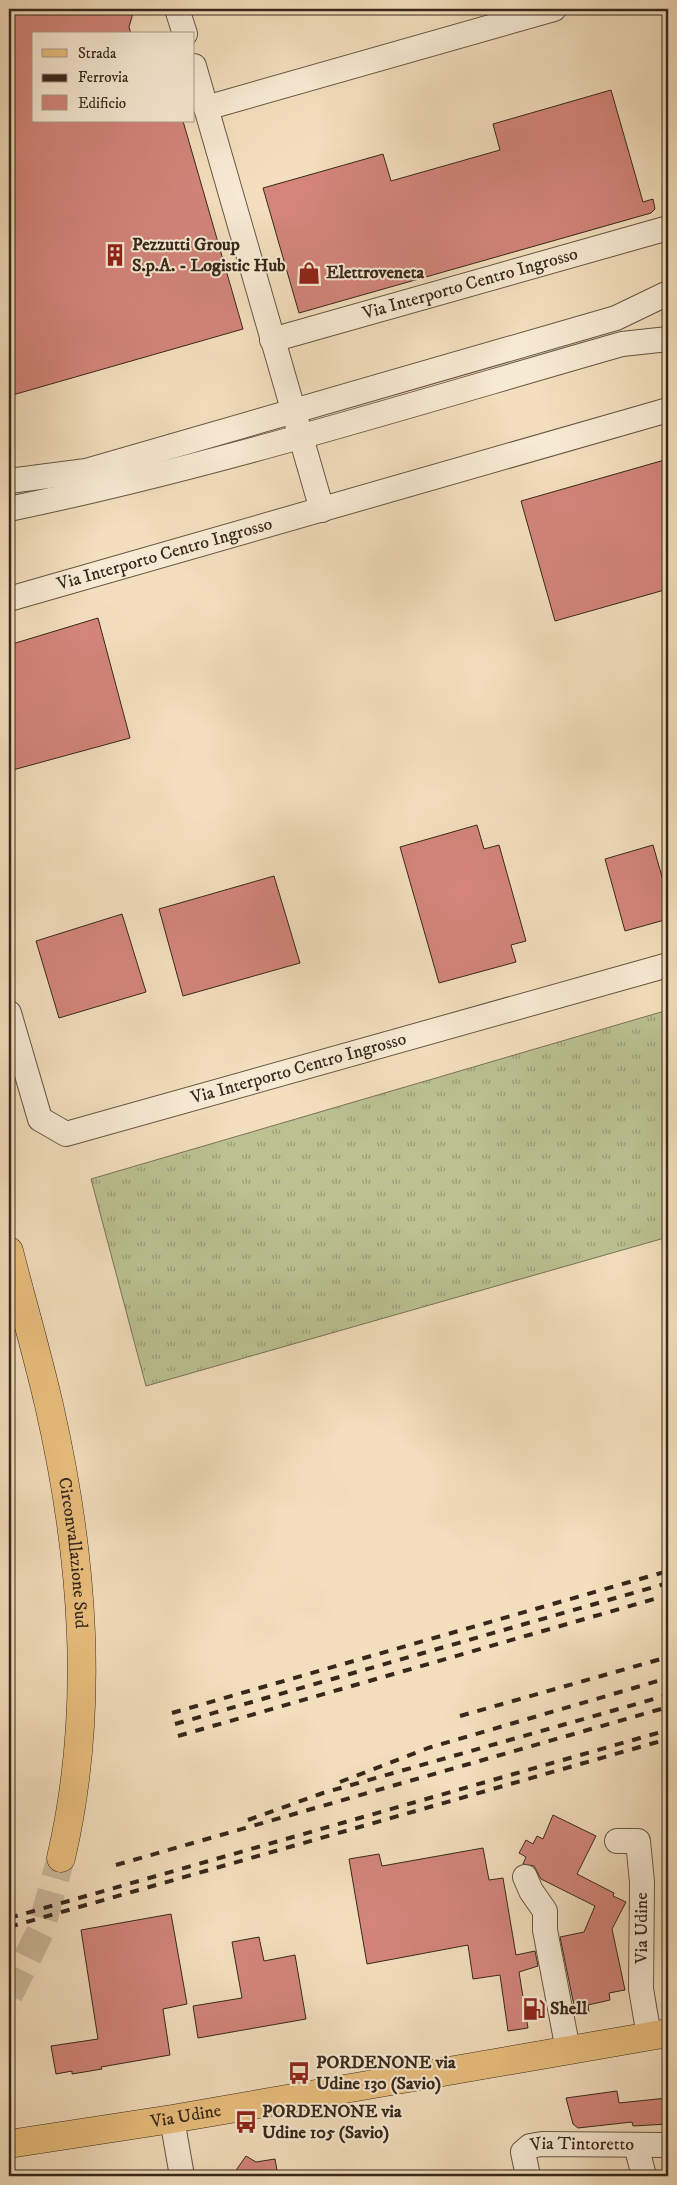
<svg xmlns="http://www.w3.org/2000/svg" width="677" height="2185" viewBox="0 0 677 2185" font-family="'IM FELL DW Pica',serif">
  <defs>
    <pattern id="grass-tufts" width="24" height="20" patternUnits="userSpaceOnUse" patternTransform="scale(1.25)"><rect width="24" height="20" fill="#bbc191"/><path d="M3 7l-1-3M5 7V3M7 7l1-3M15 17l-1-3M17 17v-4M19 17l1-3" fill="none" stroke="#999d76"/></pattern>
  </defs>
  <rect width="100%" height="100%" fill="#f3debd"/>
  <filter id="stains"><feTurbulence type="fractalNoise" baseFrequency=".004" numOctaves="4"/><feColorMatrix values="0 0 0 0 .2 0 0 0 0 .09 0 0 0 0 .02 0 0 0 .5 -.17"/></filter>
  <radialGradient id="worn" r=".72"><stop offset=".6" stop-color="#630" stop-opacity="0"/><stop offset="1" stop-color="#630" stop-opacity=".3"/></radialGradient>
  <polygon fill="url(#grass-tufts)" stroke="#797456" points="668,1010 668,1237 146,1386 91,1179"/>
  <g fill="#d3857b" stroke="#37281b">
    <polygon points="9,9 124,9 133,13 129,27 131,34 34,34 34,121 183,121 243,329 9,396"/>
    <polygon points="611,90 643,202 653,199 655,209 651,213 299,313 263,188 383,154 391,181 500,150 493,124"/>
    <polygon points="668,459 668,589 555,621 521,501"/>
    <polygon points="98,618 130,738 9,771 9,645"/>
    <polygon points="477,825 484,849 499,845 526,941 511,945 516,962 439,983 400,847"/>
    <polygon points="653,845 668,898 668,919 625,931 605,859"/>
    <polygon points="274,876 300,963 183,996 159,909"/>
    <polygon points="122,914 146,992 59,1018 36,941"/>
    <polygon points="553,1815 596,1836 577,1874 614,1893 613,1896 626,1902 612,1929 625,1990 609,1993 610,2000 588,2005 589,2012 576,2015 560,1937 584,1932 595,1906 541,1879 534,1866 523,1864 526,1857 519,1853 526,1840 533,1844 537,1836 543,1839"/>
    <polygon points="483,1848 489,1880 503,1878 516,1955 535,1951 538,1966 519,1972 528,2028 508,2031 500,1975 473,1979 468,1945 367,1964 349,1859 379,1854 382,1866"/>
    <polygon points="171,1914 187,2004 163,2009 170,2055 101,2067 102,2069 72,2074 72,2071 56,2074 51,2046 98,2039 81,1930"/>
    <polygon points="259,1937 264,1961 295,1955 306,2019 198,2038 193,2006 242,1998 232,1942"/>
    <polygon points="617,2091 619,2103 667,2098 668,2124 633,2126 632,2122 578,2128 573,2124 566,2098"/>
    <polygon points="246,2156 256,2162 275,2159 278,2176 232,2176"/>
  </g>
  <g fill="none" stroke-linecap="round" stroke-linejoin="round">
    <polyline stroke="#cdba9d" stroke-width="28" stroke-dasharray="28 14" stroke-linecap="butt" points="9,1995 40,1932 61,1858"/>
    <defs>
      <g id="minor">
        <polyline points="177,9 185,34"/>
        <polyline points="194,66 322,510"/>
        <polyline points="206,108 554,9"/>
        <path id="s1" d="M272,340L668,228"/>
        <polyline points="9,481 86,471 616,318 668,293"/>
        <path d="M9,509C216,466 419,402 622,344L668,339"/>
        <path id="s2" d="M9,599L668,410"/>
        <path id="s3" d="M9,1013L40,1119L66,1134L668,965"/>
        <polyline points="617,1841 638,1841 642,1882 641,1989 649,2036"/>
        <polyline points="525,1877 531,1891 545,1911 545,1930 568,2050"/>
        <polyline points="172,2119 182,2176"/>
        <polyline points="636,2145 644,2176"/>
        <path id="s4" d="M528,2176L523,2152L530,2146L542,2144L668,2145"/>
      </g>
      <g id="major">
        <path id="s5" d="M9,1251C22,1302 37,1353 49,1405C83,1554 96,1708 61,1858"/>
        <path id="s6" d="M9,2144L172,2119L668,2033"/>
      </g>
    </defs>
    <use href="#minor" stroke="#665644" stroke-width="26"/>
    <use href="#major" stroke="#37281b" stroke-width="29"/>
    <use href="#minor" stroke="#f7ead4" stroke-width="24"/>
    <use href="#major" stroke="#eabf7e" stroke-width="28"/>
    <g stroke="#37281b" stroke-width="4" stroke-dasharray="9 9" stroke-linecap="butt">
      <polyline points="172,1713 668,1571"/>
      <polyline points="460,1716 668,1657"/>
      <polyline points="175,1724 668,1583"/>
      <polyline points="178,1736 668,1595"/>
      <polyline points="340,1782 428,1748 668,1678"/>
      <polyline points="248,1820 323,1793 668,1695"/>
      <polyline points="116,1865 668,1707"/>
      <polyline points="9,1918 668,1730"/>
      <polyline points="9,1927 668,1739"/>
    </g>
  </g>
  <defs>
    <symbol id="building-bare" viewBox="-9 -9 18 18"><path d="M-4-6H4V6H1V3H-1V6H-4ZM-2.5-4.3h1.7v1.8h-1.7ZM.8-4.3h1.7v1.8H.8ZM-2.5-1h1.7V.8h-1.7ZM.8-1h1.7V.8H.8Z" fill="#8f2418" stroke="#f7ead4" stroke-width="2.5" paint-order="stroke"/></symbol>
    <symbol id="shop-bare" viewBox="-9 -9 18 18"><path d="M-5-2.5h2.3a2.7 3.5 0 0 1 5.4 0H5L5.5 6h-11ZM-1.5-2.5h3a1.5 2.3 0 0 0-3 0Z" fill="#8f2418" stroke="#f7ead4" stroke-width="2.5" paint-order="stroke"/></symbol>
    <symbol id="fuel-bare" viewBox="-9 -9 18 18"><path d="M-5.5-6h7V0h2V4h1.3V-2.5L3-4.5l.8-.8L6-3V5H2.5V1h-1V6h-7ZM-4.2-4.7v3.2H.2V-4.7Z" fill="#8f2418" stroke="#f7ead4" stroke-width="2.5" paint-order="stroke"/></symbol>
    <symbol id="bus-bare" viewBox="-9 -9 18 18"><path d="M-5-6H5V4H4V6H2V4H-2V6H-4V4H-5ZM-3.5-4V0h7V-4ZM-3.5 1.2v1.5H-2V1.2ZM2 1.2v1.5H3.5V1.2Z" fill="#8f2418" stroke="#f7ead4" stroke-width="2.5" paint-order="stroke"/></symbol>
  </defs>
  <g fill-rule="evenodd">
    <use href="#building-bare" x="99" y="239" width="32" height="32"/>
    <use href="#shop-bare" x="293" y="257" width="32" height="32"/>
    <use href="#fuel-bare" x="518" y="1993" width="32" height="32"/>
    <use href="#bus-bare" x="283" y="2057" width="32" height="32"/>
    <use href="#bus-bare" x="230" y="2106" width="32" height="32"/>
  </g>
  <g text-anchor="middle" dominant-baseline="central" stroke-width="4" stroke-linejoin="round" paint-order="stroke">
    <g font-size="18" font-weight="bold" fill="#37281b" stroke="#f7ead4" text-anchor="start">
      <text x="132" y="245">Pezzutti Group<tspan x="132" dy="21">S.p.A. - Logistic Hub</tspan></text>
      <text x="326" y="273">Elettroveneta</text>
      <text x="550" y="2009">Shell</text>
      <text x="316" y="2063">PORDENONE via<tspan x="316" dy="21">Udine 130 (Savio)</tspan></text>
      <text x="262" y="2112">PORDENONE via<tspan x="262" dy="21">Udine 105 (Savio)</tspan></text>
    </g>
    <g font-size="18" fill="#37281b" stroke="#f7ead4">
      <text stroke="none"><textPath href="#s1" startOffset="206">Via Interporto Centro Ingrosso</textPath></text>
      <text stroke="none"><textPath href="#s2" startOffset="162">Via Interporto Centro Ingrosso</textPath></text>
      <text stroke="none"><textPath href="#s3" startOffset="382">Via Interporto Centro Ingrosso</textPath></text>
      <text stroke="none"><textPath href="#s5" startOffset="309">Circonvallazione Sud</textPath></text>
      <text transform="translate(642 1928) rotate(-90)">Via Udine</text>
      <text stroke="none"><textPath href="#s6" startOffset="179">Via Udine</textPath></text>
      <text stroke="none"><textPath href="#s4" startOffset="86">Via Tintoretto</textPath></text>
    </g>
  </g>
  <rect width="677" height="2185" fill="none" stroke="#f3debd" stroke-width="30"/>
  <rect x="10" y="10" width="657" height="2165" fill="none" stroke="#37281b" stroke-width="2.5"/>
  <rect x="15" y="15" width="647" height="2155" fill="none" stroke="#37281b"/>
  <rect x="32" y="32" width="162" height="90" fill="#f7ead4" stroke="#aa9c8a"/>
  <rect x="42" y="49" width="25" height="8" fill="#eabf7e" stroke="#aa9c8a"/>
  <text x="78" y="58" font-size="15" fill="#37281b">Strada</text>
  <rect x="42" y="74" width="25" height="8" fill="#37281b" stroke="#aa9c8a"/>
  <text x="78" y="82" font-size="15" fill="#37281b">Ferrovia</text>
  <rect x="42" y="95" width="25" height="15" fill="#d3857b" stroke="#aa9c8a"/>
  <text x="78" y="108" font-size="15" fill="#37281b">Edificio</text>
  <rect width="100%" height="100%" filter="url(#stains)"/>
  <rect width="100%" height="100%" fill="url(#worn)"/>
</svg>
